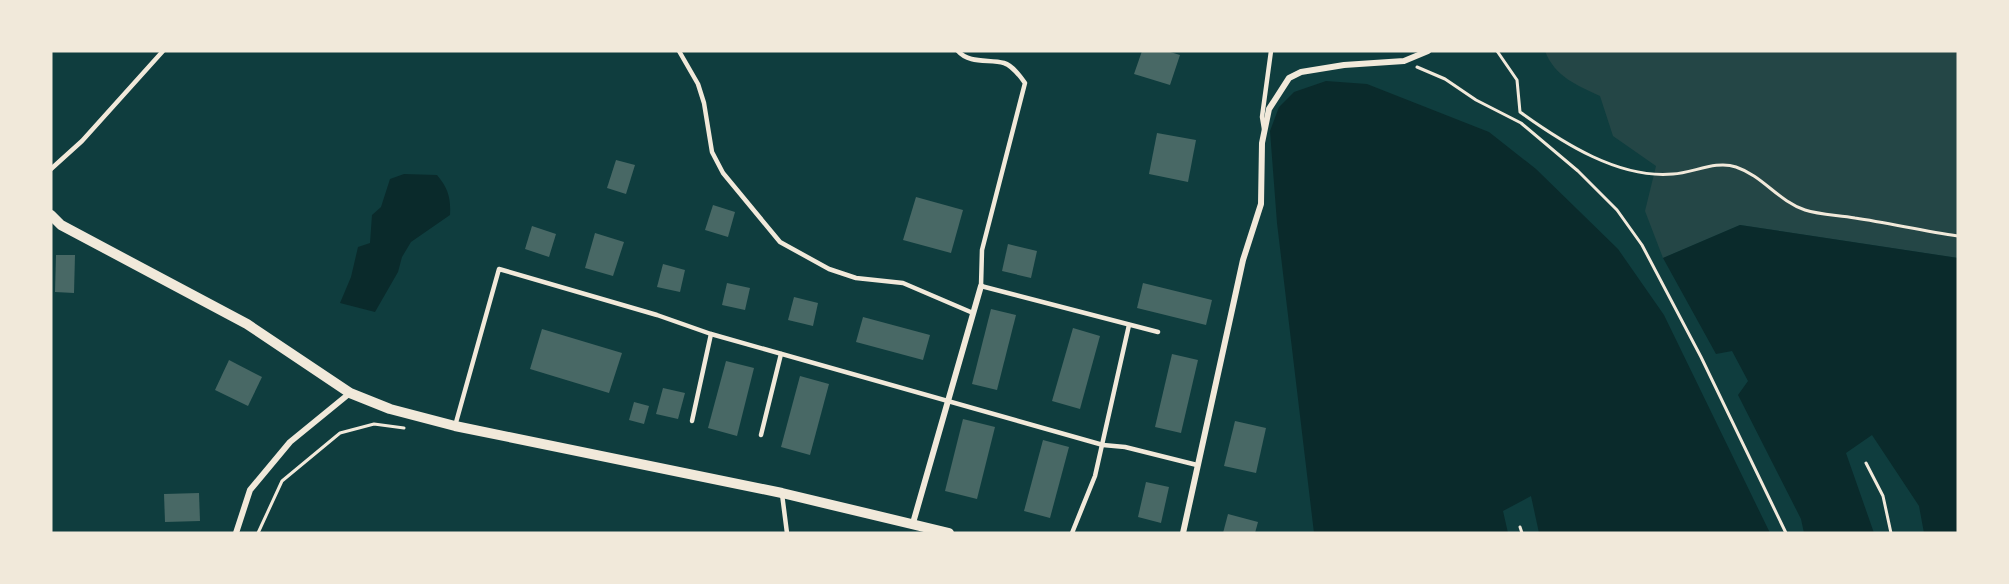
<svg xmlns="http://www.w3.org/2000/svg" width="2009" height="584" viewBox="0 0 2009 584" font-family="'Fira Sans',sans-serif">
  <rect width="100%" height="100%" fill="#0f3d3e"/>
  <path fill="#244646" d="M1545,51H1958V258L1740,225L1663,258L1645,211L1656,166L1613,136L1600,96C1577,85 1555,77 1545,51Z"/>
  <g fill="#0a2a2b">
    <polygon points="1326,81 1367,84 1489,132 1536,169 1618,249 1664,315 1770,533 1539,533 1531,496 1503,511 1508,533 1314,533 1277,223 1270,131 1279,107 1294,92"/>
    <path d="M404,174L437,175C448,188 451,198 450,215L411,242L402,257L398,272L375,312L340,303L351,277L358,247L370,243L372,215L381,207L390,179Z"/>
    <polygon points="1740,225 1958,258 1958,533 1924,533 1919,506 1872,435 1846,453 1874,533 1804,533 1801,519 1738,395 1748,381 1732,351 1716,354 1663,258"/>
  </g>
  <g fill="#486865">
    <polygon points="1142,51 1167,51 1180,55 1170,85 1134,74"/>
    <polygon points="1157,133 1196,140 1188,182 1149,174"/>
    <polygon points="616,160 635,165 626,194 607,188"/>
    <polygon points="916,197 963,210 951,253 903,240"/>
    <polygon points="713,205 735,212 728,237 705,230"/>
    <polygon points="532,226 556,234 549,257 525,249"/>
    <polygon points="595,233 624,242 613,276 585,268"/>
    <polygon points="1008,244 1037,251 1031,278 1002,271"/>
    <polygon points="56,255 75,255 74,293 55,292"/>
    <polygon points="663,264 685,270 680,292 657,287"/>
    <polygon points="727,283 750,288 745,310 722,305"/>
    <polygon points="1143,283 1212,300 1206,325 1137,308"/>
    <polygon points="794,297 818,303 813,326 788,320"/>
    <polygon points="991,309 1016,315 997,390 972,384"/>
    <polygon points="863,317 930,335 923,360 856,342"/>
    <polygon points="1073,328 1100,336 1080,409 1052,401"/>
    <polygon points="542,329 622,353 609,393 530,369"/>
    <polygon points="1172,354 1198,360 1181,433 1155,427"/>
    <polygon points="229,360 262,377 248,406 215,390"/>
    <polygon points="726,361 754,368 737,436 708,428"/>
    <polygon points="800,376 829,384 810,455 781,447"/>
    <polygon points="663,388 685,393 678,419 656,414"/>
    <polygon points="634,402 649,406 644,424 629,420"/>
    <polygon points="963,419 995,427 977,499 945,491"/>
    <polygon points="1235,421 1266,428 1256,473 1224,466"/>
    <polygon points="1043,440 1069,447 1050,518 1024,511"/>
    <polygon points="1146,482 1169,487 1161,523 1138,517"/>
    <polygon points="199,493 200,521 165,522 164,494"/>
    <polygon points="1228,514 1258,522 1255,533 1223,533"/>
  </g>
  <g fill="none" stroke-linecap="round" stroke-linejoin="round">
    <g stroke="#f1e9da" stroke-width="3">
      <path d="M1497,51L1517,80L1520,112C1563,143 1619,179 1673,174C1693,173 1716,160 1736,167C1763,176 1778,201 1805,210C1820,215 1839,215 1855,218C1889,223 1923,231 1958,236"/>
      <polyline points="1417,67 1445,79 1476,100 1521,123 1578,171 1617,210 1642,245 1701,357 1786,533"/>
      <polyline points="1866,463 1883,496 1891,533"/>
      <polyline points="1520,527 1522,533"/>
      <polyline points="258,533 282,481 340,433 374,424 404,428"/>
    </g>
    <g stroke="#f1e9da" stroke-width="4.5">
      <polyline points="679,51 698,84 704,103 712,152 723,173 780,242 829,269 856,278 903,283 973,313"/>
      <path d="M958,51C969,64 989,59 1004,63C1013,66 1020,76 1025,83L982,250L981,286L1158,332"/>
      <polyline points="1264,129 1262,117 1271,51"/>
      <polyline points="51,169 82,141 163,51"/>
      <polyline points="692,421 711,334"/>
      <polyline points="455,426 499,269 657,315 711,334 1103,445 1125,447 1197,465"/>
      <polyline points="761,435 781,354"/>
      <polyline points="782,494 787,533"/>
      <polyline points="1072,533 1095,476 1129,325"/>
    </g>
    <g stroke="#f1e9da" stroke-width="6">
      <polyline points="913,523 981,286"/>
      <polyline points="236,533 250,490 290,442 350,393"/>
      <polyline points="1183,533 1243,260 1261,204 1262,143 1269,109 1289,78 1301,72 1344,65 1404,61 1428,51"/>
    </g>
    <polyline stroke="#f1e9da" stroke-width="10" points="51,215 61,225 247,324 350,393 390,409 455,426 782,493 949,533"/>
  </g>
  <rect width="2009" height="584" fill="none" stroke="#f1e9da" stroke-width="105"/>
</svg>
